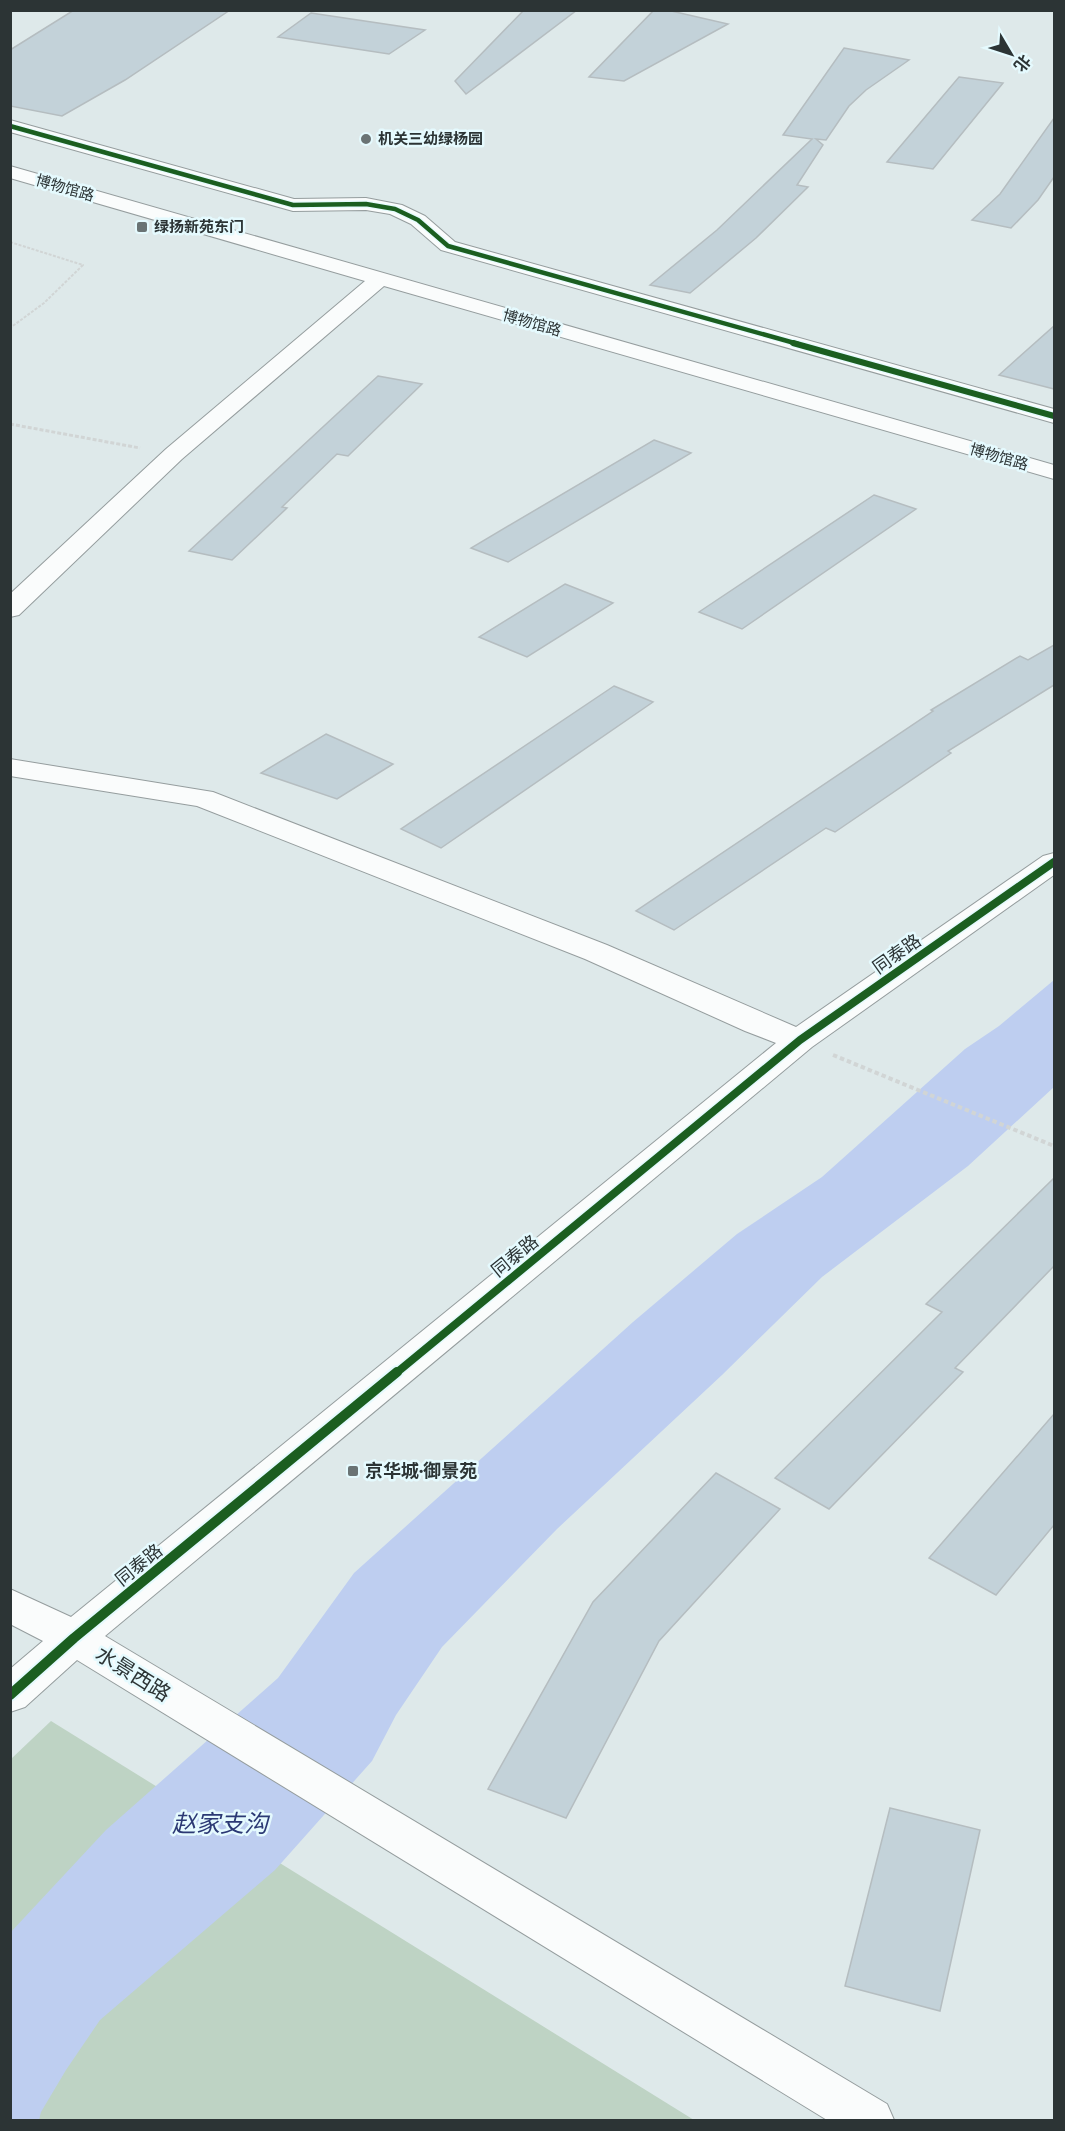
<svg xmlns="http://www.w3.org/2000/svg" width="1065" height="2131" viewBox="0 0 1065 2131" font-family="'Fira Sans','Noto Sans SC',sans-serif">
  <rect width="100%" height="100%" fill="#dee9ea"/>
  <polygon fill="#bed3c4" points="51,1721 694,2120 11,2120 11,1759"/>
  <polygon fill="#becef0" points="1054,980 1054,1087 968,1166 822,1277 722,1375 557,1529 442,1647 396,1715 372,1761 275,1870 100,2020 66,2070 41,2112 39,2120 11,2120 10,1933 106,1830 278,1678 354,1573 633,1322 737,1234 822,1177 965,1049 999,1026"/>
  <g fill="#c3d2d9" stroke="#b5bdc0" stroke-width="1.5">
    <polygon points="74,10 230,10 125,80 62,116 10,106 10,50"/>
    <polygon points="524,10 577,10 466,94 455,81"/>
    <polygon points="654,10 667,10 728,24 624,81 589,77"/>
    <polygon points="311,13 425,30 389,54 278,37"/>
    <polygon points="844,48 909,60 866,90 849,106 826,140 816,139 823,145 797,185 808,187 756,238 690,293 650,285 717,230 812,139 783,135"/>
    <polygon points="959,77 1003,83 933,169 887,162"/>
    <polygon points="1054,118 1054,177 1038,200 1011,228 972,220 1000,194"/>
    <polygon points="1054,326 1054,389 999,375"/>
    <polygon points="378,376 422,384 348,456 337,454 282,507 287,508 232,560 189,551"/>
    <polygon points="654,440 691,453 508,562 471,548"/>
    <polygon points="874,495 916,509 742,629 699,612"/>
    <polygon points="565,584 613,603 527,657 479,637"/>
    <polygon points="1054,645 1054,685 948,751 951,753 835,832 826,828 674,930 636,911 933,711 931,710 1020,656 1028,660"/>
    <polygon points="614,686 653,702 441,848 401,829"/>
    <polygon points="326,734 393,764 337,799 261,773"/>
    <polygon points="1054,1178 1054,1266 955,1368 963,1372 829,1509 775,1478 942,1312 926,1304"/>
    <polygon points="1054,1414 1054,1525 996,1595 929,1558"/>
    <polygon points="716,1473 780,1509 659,1641 566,1818 488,1789 593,1602"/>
    <polygon points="890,1808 980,1830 940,2011 845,1986"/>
  </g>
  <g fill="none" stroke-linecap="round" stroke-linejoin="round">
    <defs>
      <g id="minor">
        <polygon points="10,120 294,199 366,198 402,205 425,216 455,242 1054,409 1054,423 441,250 411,224 390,214 366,210 293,211 10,132"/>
        <polygon points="10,166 1054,465 1054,479 384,286 182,459 19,615 10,617 10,594 166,449 365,281 10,178"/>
        <polygon points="10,759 213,792 607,945 796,1027 1043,856 1054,853 1054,875 812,1047 105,1636 887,2104 894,2120 827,2120 77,1660 25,1707 10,1712 10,1669 43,1641 10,1624 10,1589 71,1617 776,1043 745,1031 585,959 197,806 10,776"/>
      </g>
    </defs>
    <use href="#minor" stroke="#959d9e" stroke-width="2"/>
    <polyline stroke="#d1d5d5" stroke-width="2" stroke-dasharray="3 1.5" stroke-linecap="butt" points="10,242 83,265 44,303 10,328"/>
    <polyline stroke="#d1d5d5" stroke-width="3" stroke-dasharray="4 2" stroke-linecap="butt" points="10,424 140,448"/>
    <polyline stroke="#d1d5d5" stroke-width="4" stroke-dasharray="4.5 3" stroke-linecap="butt" points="833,1055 1054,1146"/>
    <use href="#minor" fill="#fafcfc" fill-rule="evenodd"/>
    <defs>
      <polyline id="cycleway-far3" points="10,126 293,205 366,204 395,209 418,220 448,246 798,344"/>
      <polyline id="cycleway-far2" points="793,343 1054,416"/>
      <polyline id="cycleway-far1" points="395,1374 800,1040 1054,862"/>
      <polyline id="cycleway" points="10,1695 74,1638 397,1372"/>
    </defs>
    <use href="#cycleway-far3" stroke="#e5fafe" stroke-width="7"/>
    <use href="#cycleway-far2" stroke="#e5fafe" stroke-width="9"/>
    <use href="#cycleway-far1" stroke="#e5fafe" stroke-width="11"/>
    <use href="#cycleway" stroke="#e5fafe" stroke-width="14"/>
    <use href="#cycleway-far3" stroke="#1b5e20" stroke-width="4.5"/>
    <use href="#cycleway-far2" stroke="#1b5e20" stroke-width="6"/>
    <use href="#cycleway-far1" stroke="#1b5e20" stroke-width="8"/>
    <use href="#cycleway" stroke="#1b5e20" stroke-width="10"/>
  </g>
  <g fill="#6a7374" stroke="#e5fafe" stroke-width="2">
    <circle cx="366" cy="139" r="6"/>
    <rect x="136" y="221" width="12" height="12" rx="3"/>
    <rect x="347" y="1465" width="12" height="12" rx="3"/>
  </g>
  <g text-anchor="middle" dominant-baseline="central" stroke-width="5" stroke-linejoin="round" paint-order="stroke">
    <g font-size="15" font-weight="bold" fill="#2c3435" stroke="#e5fafe" text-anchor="start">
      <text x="378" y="139">机关三幼绿杨园</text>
      <text x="154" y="227">绿扬新苑东门</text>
    </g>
    <g font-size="15" fill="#2c3435" stroke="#e5fafe">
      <text transform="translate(65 188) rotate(16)">博物馆路</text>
      <text transform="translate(532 323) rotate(16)">博物馆路</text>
      <text transform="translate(999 457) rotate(16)">博物馆路</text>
    </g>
    <g font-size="18" fill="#2c3435" stroke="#e5fafe">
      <text transform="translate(897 954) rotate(-35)">同泰路</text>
      <text transform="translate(515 1256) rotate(-39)">同泰路</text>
      <text transform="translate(139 1565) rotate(-39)">同泰路</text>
    </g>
    <g font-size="18" font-weight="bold" fill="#2c3435" stroke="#e5fafe" text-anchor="start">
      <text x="365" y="1471">京华城·御景苑</text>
    </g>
    <g font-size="21" fill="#2c3435" stroke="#e5fafe">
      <text transform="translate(133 1674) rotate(32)">水景西路</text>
    </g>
    <g font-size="24" font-style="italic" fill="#2b3974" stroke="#e5fafe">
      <text x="220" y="1824">赵家支沟</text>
    </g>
  </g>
  <rect width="1065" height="2131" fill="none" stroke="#2c3435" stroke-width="24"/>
  <g transform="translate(1011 54) rotate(129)" stroke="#e5fafe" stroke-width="4.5" paint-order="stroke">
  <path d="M0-4.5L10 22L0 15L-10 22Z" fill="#2c3435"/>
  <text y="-9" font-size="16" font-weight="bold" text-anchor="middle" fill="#2c3435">北</text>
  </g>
</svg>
